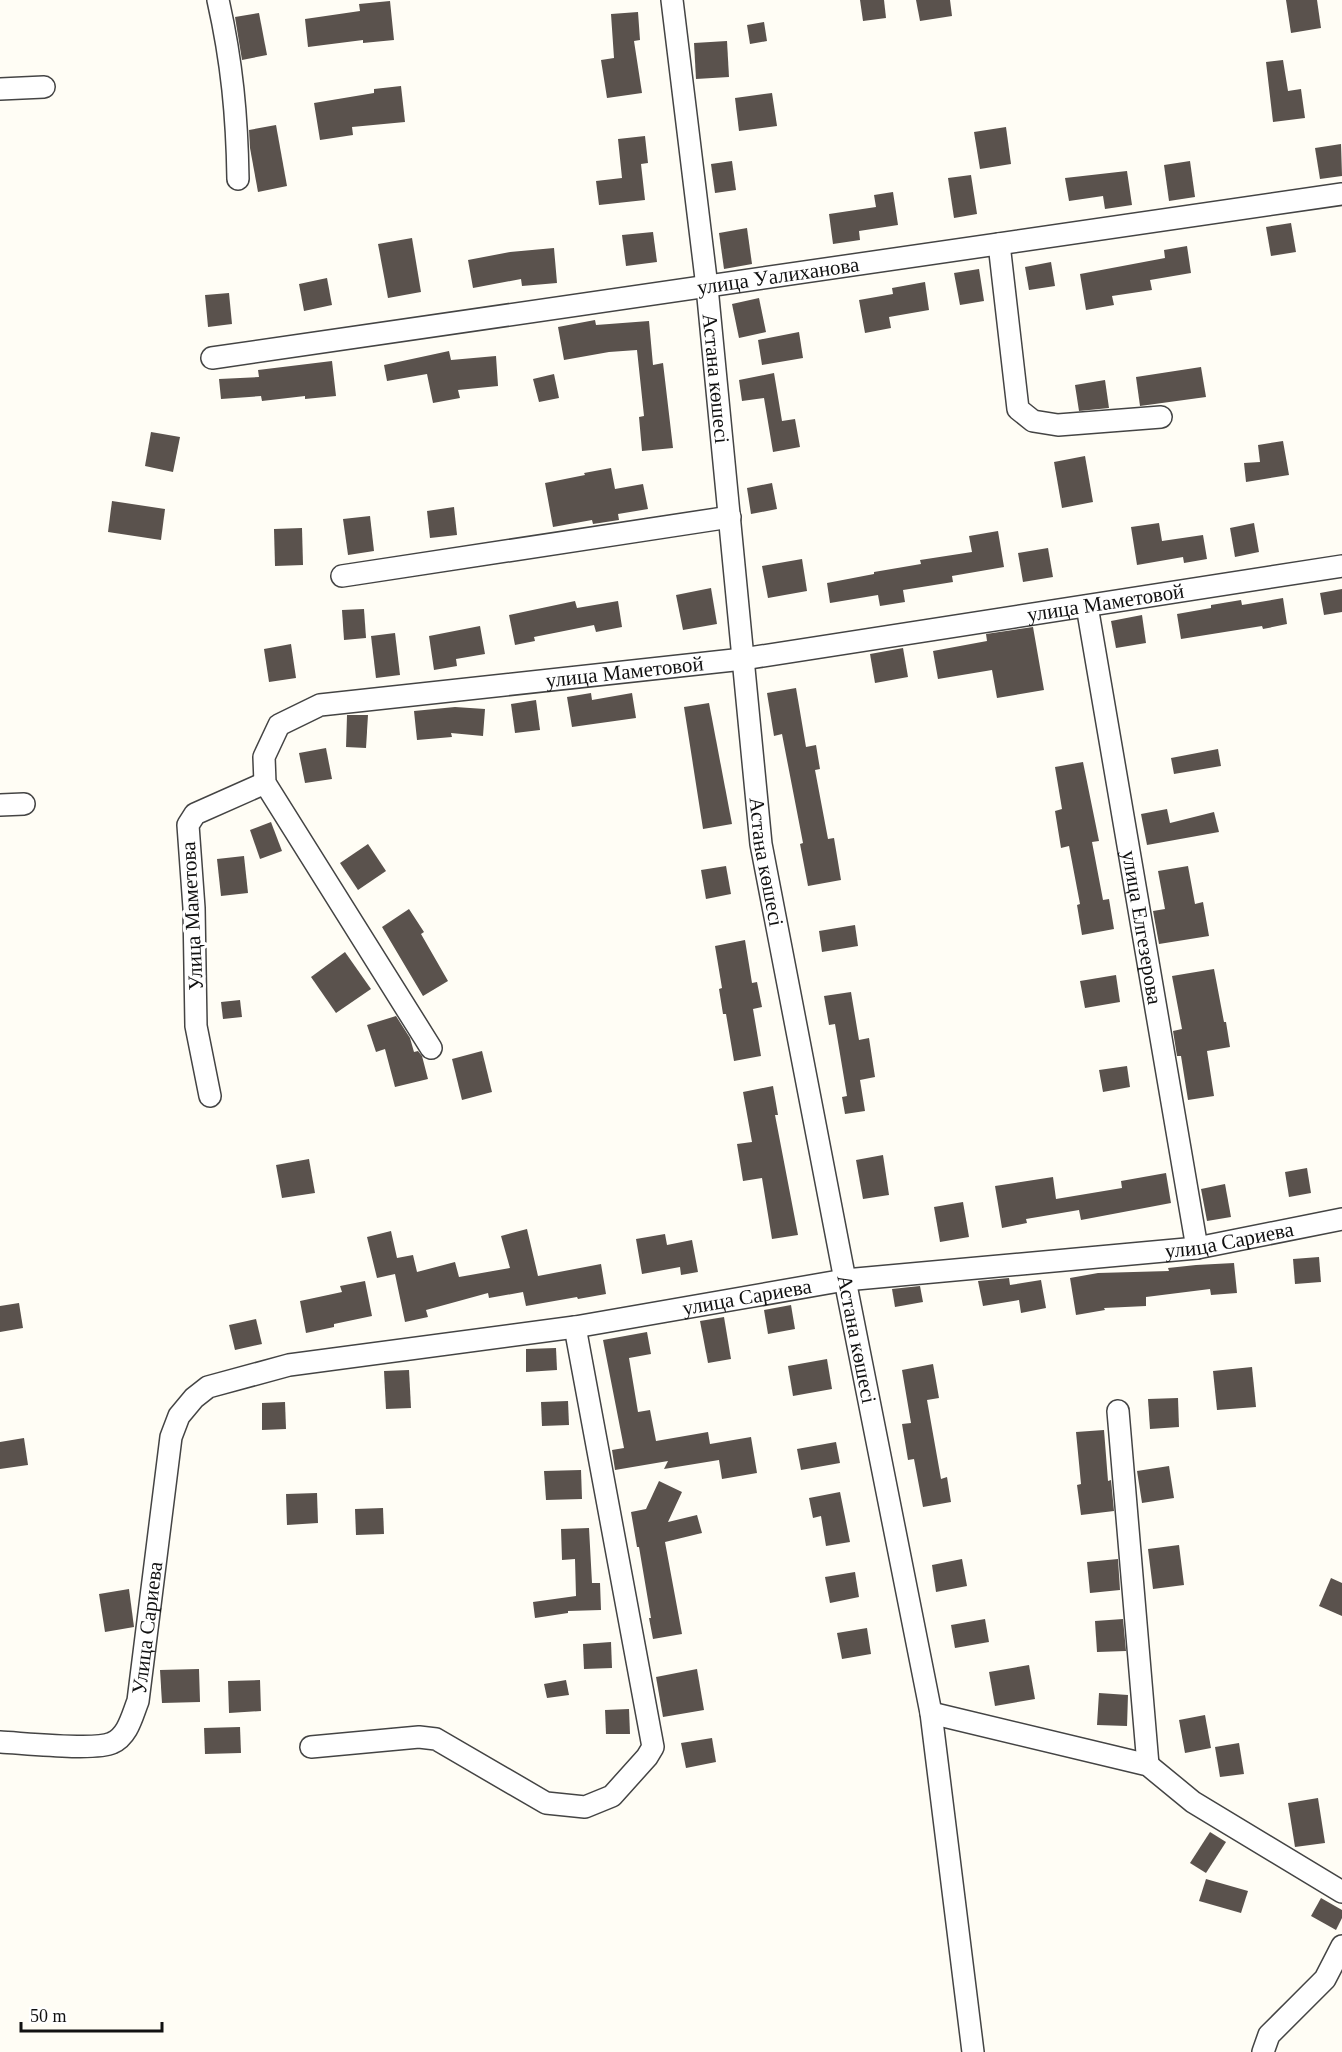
<svg xmlns="http://www.w3.org/2000/svg" width="1342" height="2052" viewBox="0 0 1342 2052" font-family="'Times New Roman',serif">
  <rect width="100%" height="100%" fill="#fffdf5"/>
  <g fill="#5a524d">
    <polygon points="860,0 884,0 886,18 863,21"/>
    <polygon points="916,0 950,0 952,16 920,21"/>
    <polygon points="1286,0 1317,0 1321,28 1291,33"/>
    <polygon points="390,1 394,40 363,43 363,40 308,47 305,19 360,11 359,4"/>
    <polygon points="638,12 640,40 634,41 642,93 607,98 601,60 614,58 611,14"/>
    <polygon points="259,13 267,55 242,60 235,17"/>
    <polygon points="764,22 767,41 750,44 747,25"/>
    <polygon points="727,41 729,77 696,79 694,43"/>
    <polygon points="1283,60 1288,91 1301,89 1305,118 1273,122 1266,62"/>
    <polygon points="401,86 405,122 352,127 353,135 320,140 314,103 374,93 374,89"/>
    <polygon points="772,93 777,126 739,131 735,98"/>
    <polygon points="276,125 287,186 258,192 250,148 249,130"/>
    <polygon points="1006,127 1011,164 980,169 974,132"/>
    <polygon points="645,136 648,163 641,164 645,200 599,205 596,181 622,178 618,139"/>
    <polygon points="1341,144 1342,176 1320,179 1315,148"/>
    <polygon points="732,161 736,190 715,193 711,164"/>
    <polygon points="1190,161 1195,197 1169,201 1164,165"/>
    <polygon points="1127,171 1132,205 1105,209 1103,196 1069,201 1065,178"/>
    <polygon points="971,175 977,214 954,218 948,178"/>
    <polygon points="893,192 898,225 859,231 860,240 833,244 829,214 876,207 874,195"/>
    <polygon points="1291,223 1296,252 1271,256 1266,227"/>
    <polygon points="747,228 752,264 724,269 719,233"/>
    <polygon points="653,232 657,262 626,266 622,235"/>
    <polygon points="412,238 421,292 388,298 378,244"/>
    <polygon points="1187,246 1191,273 1150,280 1152,290 1112,296 1114,305 1086,310 1080,274 1165,258 1164,250"/>
    <polygon points="554,248 557,283 522,286 521,279 473,288 468,260 510,252"/>
    <polygon points="1051,262 1055,286 1029,290 1025,267"/>
    <polygon points="979,269 984,301 960,305 954,273"/>
    <polygon points="327,278 332,305 304,311 299,284"/>
    <polygon points="925,282 929,310 889,317 891,328 865,333 859,300 893,294 892,288"/>
    <polygon points="229,293 232,324 208,327 205,295"/>
    <polygon points="759,298 766,332 739,338 732,304"/>
    <polygon points="595,320 596,325 649,321 653,365 663,363 673,448 642,451 639,417 644,416 637,350 609,352 564,360 558,327"/>
    <polygon points="799,332 803,358 762,365 758,340"/>
    <polygon points="449,351 451,360 496,356 498,386 458,390 460,398 433,403 427,374 387,381 384,365"/>
    <polygon points="332,361 336,396 305,399 305,396 262,401 261,396 221,399 219,379 259,377 258,370"/>
    <polygon points="1201,367 1206,397 1140,406 1136,377"/>
    <polygon points="774,373 782,421 795,419 800,447 773,452 764,398 742,401 739,380"/>
    <polygon points="554,374 559,398 539,402 533,379"/>
    <polygon points="1105,380 1109,408 1079,411 1075,385"/>
    <polygon points="151,432 180,437 173,472 145,466"/>
    <polygon points="1283,441 1289,475 1246,482 1244,463 1260,462 1258,445"/>
    <polygon points="1085,456 1093,502 1062,508 1054,462"/>
    <polygon points="611,468 615,489 643,484 648,509 618,514 619,520 593,524 592,520 553,527 545,483 585,475 584,473"/>
    <polygon points="772,483 777,509 751,514 747,488"/>
    <polygon points="112,501 165,509 161,540 108,532"/>
    <polygon points="454,507 457,535 430,538 427,511"/>
    <polygon points="370,516 374,551 348,555 343,519"/>
    <polygon points="1159,523 1162,541 1203,535 1207,559 1184,563 1183,557 1137,565 1131,527"/>
    <polygon points="1254,523 1259,552 1235,557 1230,528"/>
    <polygon points="302,528 303,565 275,566 274,529"/>
    <polygon points="998,531 1004,567 952,576 953,582 903,590 905,602 880,606 878,595 830,603 827,583 874,574 874,572 921,564 920,560 972,552 969,536"/>
    <polygon points="1048,548 1053,577 1023,582 1018,553"/>
    <polygon points="802,559 807,591 768,598 762,566"/>
    <polygon points="711,588 717,624 683,630 676,595"/>
    <polygon points="1342,589 1342,612 1324,615 1320,593"/>
    <polygon points="1283,598 1287,624 1263,629 1262,626 1181,639 1177,614 1211,608 1211,605 1241,600 1242,605"/>
    <polygon points="575,601 577,608 618,601 622,627 596,632 594,625 534,637 535,641 515,645 509,615"/>
    <polygon points="364,609 366,638 344,640 342,610"/>
    <polygon points="1142,615 1146,643 1116,648 1111,621"/>
    <polygon points="480,626 485,654 456,659 457,666 434,670 429,636"/>
    <polygon points="1033,627 1044,690 997,698 992,670 938,679 933,651 987,641 986,634"/>
    <polygon points="395,633 400,675 376,678 371,636"/>
    <polygon points="291,644 296,678 269,682 264,649"/>
    <polygon points="903,648 908,677 875,683 870,654"/>
    <polygon points="796,688 806,747 816,745 820,769 815,770 828,839 834,838 841,880 808,886 800,844 803,843 782,734 774,736 767,693"/>
    <polygon points="591,693 592,700 632,693 636,718 572,727 567,697"/>
    <polygon points="536,700 540,730 515,733 511,704"/>
    <polygon points="709,703 732,824 703,829 684,707"/>
    <polygon points="455,707 485,709 483,736 451,733 452,737 417,740 414,711"/>
    <polygon points="347,715 368,715 366,748 346,747"/>
    <polygon points="326,748 332,779 305,783 299,753"/>
    <polygon points="1218,749 1221,766 1174,774 1171,758"/>
    <polygon points="1083,762 1099,841 1092,842 1103,900 1109,899 1114,929 1082,935 1077,905 1080,904 1069,846 1061,848 1055,811 1062,809 1055,767"/>
    <polygon points="1167,809 1170,823 1214,812 1219,832 1147,845 1141,814"/>
    <polygon points="271,822 282,851 260,859 250,830"/>
    <polygon points="368,844 386,871 358,890 340,863"/>
    <polygon points="244,856 248,893 221,896 217,859"/>
    <polygon points="726,866 731,894 706,899 701,870"/>
    <polygon points="1188,866 1195,904 1203,902 1209,936 1159,944 1153,911 1165,909 1158,871"/>
    <polygon points="409,909 424,932 421,934 448,981 423,996 382,927"/>
    <polygon points="855,925 858,946 822,952 819,931"/>
    <polygon points="745,940 752,983 757,982 762,1007 753,1009 761,1056 734,1061 726,1014 723,1014 719,989 722,988 715,946"/>
    <polygon points="345,952 371,989 336,1013 311,977"/>
    <polygon points="1214,969 1224,1022 1226,1022 1230,1047 1207,1051 1214,1096 1188,1100 1181,1056 1177,1056 1173,1031 1182,1029 1172,976"/>
    <polygon points="1116,975 1120,1002 1085,1008 1080,981"/>
    <polygon points="851,992 859,1040 869,1038 875,1077 860,1080 865,1111 845,1114 842,1097 847,1096 835,1024 829,1025 824,996"/>
    <polygon points="240,1000 242,1017 223,1019 221,1002"/>
    <polygon points="396,1016 410,1038 414,1052 418,1051 422,1056 428,1079 395,1087 385,1049 376,1052 367,1025"/>
    <polygon points="482,1051 492,1092 462,1100 452,1059"/>
    <polygon points="1127,1066 1130,1087 1103,1092 1099,1070"/>
    <polygon points="773,1086 778,1115 775,1115 798,1235 772,1239 762,1178 743,1181 737,1144 752,1142 743,1092"/>
    <polygon points="883,1155 889,1195 863,1199 856,1160"/>
    <polygon points="309,1159 315,1193 282,1198 276,1165"/>
    <polygon points="1307,1168 1311,1193 1289,1197 1285,1172"/>
    <polygon points="1166,1173 1171,1203 1081,1220 1079,1210 1026,1219 1027,1223 1002,1228 995,1186 1053,1177 1056,1199 1122,1188 1121,1181"/>
    <polygon points="1225,1184 1231,1217 1207,1221 1201,1189"/>
    <polygon points="963,1202 969,1237 940,1242 934,1207"/>
    <polygon points="527,1229 538,1276 601,1264 606,1294 578,1299 577,1297 526,1306 523,1292 489,1298 488,1293 426,1310 428,1317 405,1322 395,1274 377,1278 367,1237 391,1231 397,1258 413,1255 417,1272 455,1262 459,1277 510,1268 501,1236"/>
    <polygon points="665,1234 667,1245 692,1240 698,1272 681,1275 680,1267 642,1274 636,1239"/>
    <polygon points="1319,1257 1321,1282 1295,1284 1293,1259"/>
    <polygon points="1234,1263 1237,1293 1211,1295 1210,1289 1146,1297 1146,1306 1104,1308 1105,1310 1076,1315 1070,1278 1098,1273 1169,1271 1168,1268 1196,1265"/>
    <polygon points="1009,1278 1010,1285 1041,1280 1046,1308 1021,1313 1019,1300 983,1306 978,1281"/>
    <polygon points="365,1281 372,1316 334,1324 334,1327 306,1333 300,1301 342,1292 340,1286"/>
    <polygon points="920,1286 923,1302 895,1307 892,1289"/>
    <polygon points="19,1303 23,1328 0,1332 0,1306"/>
    <polygon points="791,1305 795,1329 768,1334 764,1310"/>
    <polygon points="724,1317 731,1359 708,1363 700,1321"/>
    <polygon points="256,1319 262,1344 235,1350 229,1325"/>
    <polygon points="647,1332 651,1354 629,1358 638,1412 650,1410 656,1441 708,1432 710,1444 751,1437 757,1473 722,1479 719,1460 664,1469 668,1461 615,1470 612,1450 624,1448 603,1340"/>
    <polygon points="556,1348 557,1370 526,1372 526,1349"/>
    <polygon points="827,1359 832,1389 793,1396 788,1366"/>
    <polygon points="933,1364 939,1398 927,1400 941,1479 947,1477 951,1502 923,1507 914,1459 908,1460 902,1424 911,1423 902,1370"/>
    <polygon points="1252,1367 1256,1407 1217,1410 1213,1371"/>
    <polygon points="409,1370 411,1408 386,1409 384,1371"/>
    <polygon points="1178,1398 1179,1427 1150,1429 1148,1399"/>
    <polygon points="568,1401 569,1425 542,1426 541,1402"/>
    <polygon points="285,1402 286,1429 262,1430 262,1403"/>
    <polygon points="1104,1430 1108,1481 1111,1480 1114,1511 1081,1515 1077,1485 1081,1484 1076,1432"/>
    <polygon points="24,1438 28,1465 0,1469 0,1442"/>
    <polygon points="836,1442 840,1463 801,1470 797,1449"/>
    <polygon points="1169,1466 1174,1498 1142,1503 1137,1471"/>
    <polygon points="581,1470 582,1499 546,1500 544,1471"/>
    <polygon points="659,1481 682,1492 668,1522 697,1515 702,1533 665,1542 682,1634 653,1639 649,1618 651,1618 639,1547 637,1547 631,1512 646,1509"/>
    <polygon points="840,1492 850,1542 826,1546 821,1516 813,1518 809,1498"/>
    <polygon points="317,1493 318,1523 287,1525 286,1494"/>
    <polygon points="383,1508 384,1534 356,1535 355,1509"/>
    <polygon points="589,1528 592,1583 600,1583 601,1610 568,1611 568,1613 535,1618 533,1602 576,1596 575,1559 562,1560 561,1529"/>
    <polygon points="1179,1545 1184,1585 1153,1589 1148,1549"/>
    <polygon points="962,1559 967,1586 936,1592 932,1565"/>
    <polygon points="1118,1559 1120,1590 1090,1593 1087,1562"/>
    <polygon points="855,1572 859,1597 830,1603 825,1577"/>
    <polygon points="1331,1578 1342,1583 1342,1616 1319,1606"/>
    <polygon points="129,1589 134,1627 105,1632 99,1594"/>
    <polygon points="985,1619 989,1642 955,1648 951,1625"/>
    <polygon points="1123,1619 1126,1651 1097,1652 1095,1621"/>
    <polygon points="867,1628 871,1654 842,1659 837,1633"/>
    <polygon points="611,1642 612,1668 584,1669 583,1644"/>
    <polygon points="1029,1665 1035,1699 995,1706 989,1672"/>
    <polygon points="199,1669 200,1702 162,1703 160,1670"/>
    <polygon points="697,1669 704,1710 663,1717 656,1677"/>
    <polygon points="260,1680 261,1711 229,1713 228,1681"/>
    <polygon points="566,1680 569,1695 547,1698 544,1684"/>
    <polygon points="1099,1693 1128,1695 1127,1726 1097,1725"/>
    <polygon points="629,1709 630,1734 606,1734 605,1710"/>
    <polygon points="1205,1715 1211,1748 1185,1753 1179,1720"/>
    <polygon points="240,1727 241,1753 205,1754 204,1728"/>
    <polygon points="712,1738 716,1762 686,1768 681,1743"/>
    <polygon points="1239,1743 1244,1774 1220,1777 1215,1747"/>
    <polygon points="1318,1798 1325,1843 1295,1847 1288,1803"/>
    <polygon points="1210,1832 1226,1842 1206,1873 1190,1863"/>
    <polygon points="1206,1879 1248,1891 1241,1913 1199,1901"/>
    <polygon points="1321,1898 1342,1910 1342,1918 1336,1930 1311,1916"/>
  </g>
  <g fill="none" stroke-linecap="round" stroke-linejoin="round">
    <defs>
      <g id="minor">
        <path d="M218,0C232,62 237,116 238,179"/>
        <path id="s1" d="M672,0L707,287L761,844L845,1280L931,1713L973,2052"/>
        <polyline points="0,89 44,87"/>
        <polyline points="999,244 1018,409 1033,421 1058,425 1161,417"/>
        <path id="s2" d="M212,358L1342,194"/>
        <polyline points="342,576 730,517"/>
        <path id="s3" d="M1087,606L1197,1248"/>
        <polyline points="0,805 24,804"/>
        <path id="s4" d="M431,1048L265,783L264,757L279,725L320,705L743,659L1342,566"/>
        <polyline points="210,1096 196,1026 194,908 188,825 195,814 265,783"/>
        <polyline points="1118,1411 1148,1765"/>
        <polyline points="931,1713 1148,1765 1193,1802 1342,1892"/>
        <path id="s5" d="M0,1742C22,1743 95,1751 112,1743C128,1736 132,1716 138,1701L171,1437L179,1416L194,1398L208,1387L289,1365L575,1327L845,1280L1197,1248L1342,1219"/>
        <polyline points="311,1747 419,1737 436,1739 546,1803 585,1807 612,1796 647,1757 653,1747 575,1327"/>
        <polyline points="1263,2052 1269,2035 1325,1979 1342,1946"/>
      </g>
    </defs>
    <use href="#minor" stroke="#444" stroke-width="24"/>
    <use href="#minor" stroke="#fff" stroke-width="21"/>
  </g>
  <g text-anchor="middle" dominant-baseline="central" stroke-width="6" stroke-linejoin="round" paint-order="stroke">
    <g font-size="21" fill="#111" stroke="#fff">
      <text stroke="none"><textPath href="#s2" startOffset="572">улица Уалиханова</textPath></text>
      <text stroke="none"><textPath href="#s1" startOffset="381">Астана көшесі</textPath></text>
      <text stroke="none"><textPath href="#s4" startOffset="1212">улица Маметовой</textPath></text>
      <text stroke="none"><textPath href="#s4" startOffset="726">улица Маметовой</textPath></text>
      <text stroke="none"><textPath href="#s1" startOffset="867">Астана көшесі</textPath></text>
      <text transform="translate(192 916) rotate(-93)">Улица Маметова</text>
      <text stroke="none"><textPath href="#s3" startOffset="326">улица Елгезерова</textPath></text>
      <text stroke="none"><textPath href="#s5" startOffset="1526">улица Сариева</textPath></text>
      <text stroke="none"><textPath href="#s5" startOffset="1040">улица Сариева</textPath></text>
      <text stroke="none"><textPath href="#s1" startOffset="1353">Астана көшесі</textPath></text>
      <text stroke="none"><textPath href="#s5" startOffset="237">Улица Сариева</textPath></text>
    </g>
  </g>
  <path d="M21 2022v9h141v-9" fill="none" stroke="#111111" stroke-width="3"/>
  <text x="30" y="2022" font-size="18" fill="#111111" stroke="#ffffff" stroke-width="4.5" paint-order="stroke">50 m</text>
</svg>
